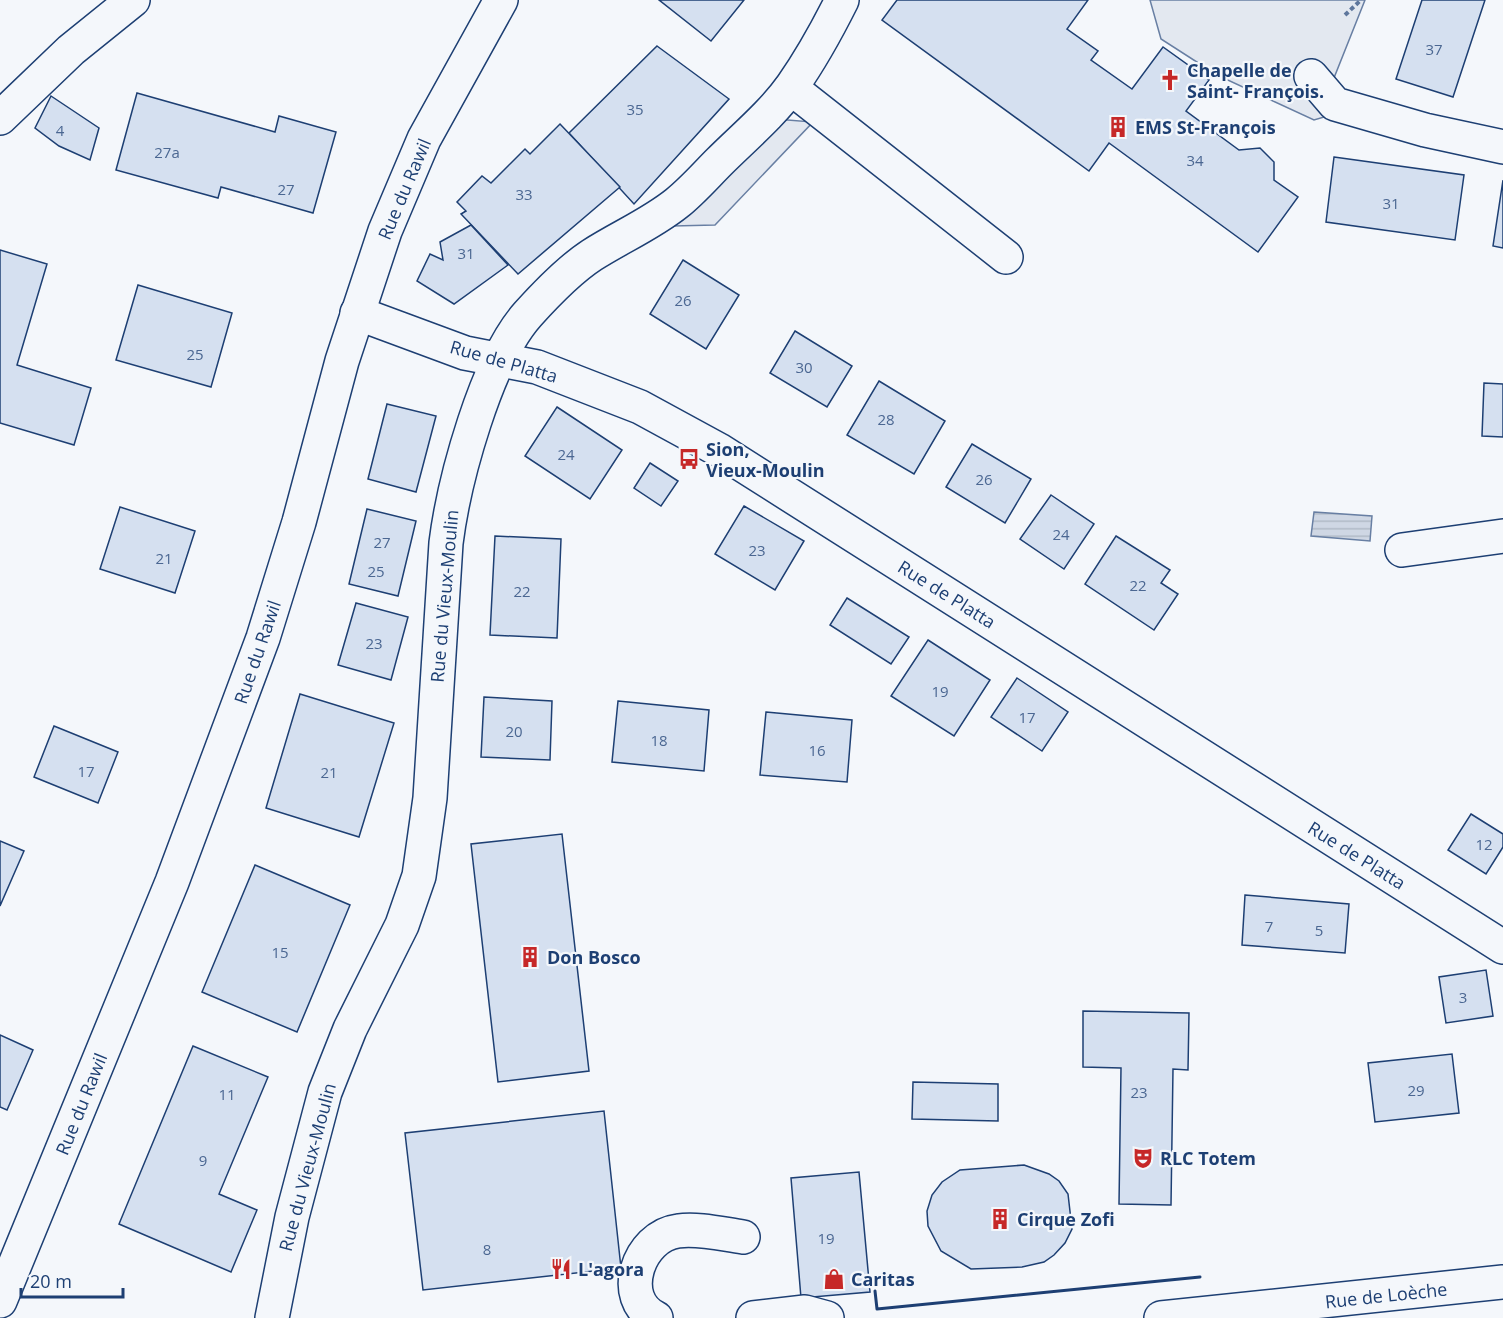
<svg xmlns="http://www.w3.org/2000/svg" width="1503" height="1318" viewBox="0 0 1503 1318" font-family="'Open Sans',sans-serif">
  <defs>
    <pattern id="water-rules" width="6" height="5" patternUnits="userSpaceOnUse" patternTransform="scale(1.5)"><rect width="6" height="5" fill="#cfd7e4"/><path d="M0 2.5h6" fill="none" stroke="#b1bac7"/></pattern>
  </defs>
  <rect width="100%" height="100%" fill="#f4f7fb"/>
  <g fill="#e3e8f0" stroke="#687fa3" stroke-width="1.5">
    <polygon points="1150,0 1365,0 1330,88 1331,115 1314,120 1217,75 1161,39"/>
    <polygon points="775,119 813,122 715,225 673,226"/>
  </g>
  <polygon fill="url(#water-rules)" stroke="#687fa3" stroke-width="1.5" points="1314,512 1372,516 1370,541 1311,536"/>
  <g fill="#d5e0f0" stroke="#1d3f73" stroke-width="1.5">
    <polygon points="659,0 744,0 711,41"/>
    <polygon points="897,0 1088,0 1067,29 1098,51 1091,60 1132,89 1163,47 1209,80 1186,111 1239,150 1260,148 1274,162 1274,180 1298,197 1258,252 1109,143 1089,171 882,20"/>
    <polygon points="1422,0 1485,0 1453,97 1396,79"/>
    <polygon points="657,46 729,99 634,204 569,133"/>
    <polygon points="137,93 275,132 279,116 336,132 313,213 221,187 218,198 116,170"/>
    <polygon points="51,96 99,128 90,160 59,146 35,128"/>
    <polygon points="560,124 620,187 518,274 461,214 466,211 457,202 482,176 491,183 525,149 530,154"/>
    <polygon points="1334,157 1464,175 1455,240 1326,222"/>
    <polygon points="1503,180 1503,248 1493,246"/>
    <polygon points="471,225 508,265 454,304 417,281 430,254 443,260 440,242"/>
    <polygon points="0,250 47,264 17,365 91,388 74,445 0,423"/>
    <polygon points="683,260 739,295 706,349 650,314"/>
    <polygon points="138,285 232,313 211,387 116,360"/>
    <polygon points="795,331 852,366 827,407 770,373"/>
    <polygon points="879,381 945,421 914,474 847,435"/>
    <polygon points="1484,383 1503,384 1503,437 1482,436"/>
    <polygon points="387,404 436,416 416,492 368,479"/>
    <polygon points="557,407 622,450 590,499 525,456"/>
    <polygon points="972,444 1031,479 1005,523 946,487"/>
    <polygon points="650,463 678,481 661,506 634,488"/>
    <polygon points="1051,495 1094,524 1064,569 1020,539"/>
    <polygon points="744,506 804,541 775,590 715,554"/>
    <polygon points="120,507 195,531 175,593 100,569"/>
    <polygon points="367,509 416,521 398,596 349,584"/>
    <polygon points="495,536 561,539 557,638 490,635"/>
    <polygon points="1116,536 1170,570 1161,583 1178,594 1154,630 1085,584"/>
    <polygon points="847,598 909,637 891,664 830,625"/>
    <polygon points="356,603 408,617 391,680 338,665"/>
    <polygon points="928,640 990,680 954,736 891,696"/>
    <polygon points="1017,678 1068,712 1042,751 991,717"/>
    <polygon points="300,694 394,723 359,837 266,808"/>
    <polygon points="484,697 552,701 550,760 481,757"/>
    <polygon points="618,701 709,710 704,771 612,762"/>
    <polygon points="766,712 852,720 847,782 760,775"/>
    <polygon points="54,726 118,752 98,803 34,777"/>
    <polygon points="1471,814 1503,834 1503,847 1486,874 1448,850"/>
    <polygon points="562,834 589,1071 498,1082 471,844"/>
    <polygon points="0,841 24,851 0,906"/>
    <polygon points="255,865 350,905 297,1032 202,992"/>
    <polygon points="1245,895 1349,904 1345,953 1242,945"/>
    <polygon points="1486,970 1493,1016 1446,1023 1439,977"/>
    <polygon points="1083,1011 1189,1013 1188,1070 1173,1069 1171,1205 1119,1204 1121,1068 1083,1067"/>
    <polygon points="0,1035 33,1050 7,1110 0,1107"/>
    <polygon points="193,1046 268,1077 219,1194 257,1210 231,1272 119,1224"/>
    <polygon points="1452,1054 1459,1113 1375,1122 1368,1063"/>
    <polygon points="913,1082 998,1084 998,1121 912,1119"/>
    <polygon points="604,1111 621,1268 423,1290 405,1133"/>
    <polygon points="1024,1165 1049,1174 1059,1181 1068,1194 1072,1229 1065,1243 1054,1255 1044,1262 1022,1267 971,1269 941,1251 928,1226 927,1211 932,1195 942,1182 960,1170"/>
    <polygon points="859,1172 870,1292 801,1298 791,1178"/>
  </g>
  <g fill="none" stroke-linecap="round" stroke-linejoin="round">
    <defs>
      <g id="minor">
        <polyline points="1311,76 1335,104 1425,130 1503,147"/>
        <polyline points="791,88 1006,257"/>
        <polyline points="0,118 71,50 133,0"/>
        <polyline points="357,313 465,353 537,367 640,407 719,450 1503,947"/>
        <polyline points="1402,550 1503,536"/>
        <polyline points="0,1301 172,882 263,638 299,522 342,361 385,231 424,139 501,0"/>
        <path d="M272,1318L292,1217L325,1092L350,1029L402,925L419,876L430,798L446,543C454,480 486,361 528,314C547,293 569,270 592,255C620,237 651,224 677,203C692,191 706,175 719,162C743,138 772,114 792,86C811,59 827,30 842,0"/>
        <path d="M656,1318C617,1299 638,1236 678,1231C698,1228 722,1234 743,1237"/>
        <polyline points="753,1318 805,1312 827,1318"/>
        <polyline points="1161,1318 1503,1282"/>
      </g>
    </defs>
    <use href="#minor" stroke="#1d3f73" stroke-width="36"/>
    <polyline stroke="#5e769c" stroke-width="4" stroke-dasharray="4.5 3" stroke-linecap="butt" points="1345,15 1361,0"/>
    <use href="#minor" stroke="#f4f7fb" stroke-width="33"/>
    <polyline stroke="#1d3f73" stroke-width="3" points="875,1291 877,1309 1200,1277"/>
  </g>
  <defs>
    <symbol id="church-bare" viewBox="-9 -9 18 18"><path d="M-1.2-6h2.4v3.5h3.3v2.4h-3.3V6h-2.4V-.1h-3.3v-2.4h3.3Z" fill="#c62828" stroke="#f4f7fb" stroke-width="2.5" paint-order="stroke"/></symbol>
    <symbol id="building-bare" viewBox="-9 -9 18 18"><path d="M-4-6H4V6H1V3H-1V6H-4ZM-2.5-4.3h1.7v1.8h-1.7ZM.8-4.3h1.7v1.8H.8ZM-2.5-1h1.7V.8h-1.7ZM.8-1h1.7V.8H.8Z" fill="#c62828" stroke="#f4f7fb" stroke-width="2.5" paint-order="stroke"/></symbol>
    <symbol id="bus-bare" viewBox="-9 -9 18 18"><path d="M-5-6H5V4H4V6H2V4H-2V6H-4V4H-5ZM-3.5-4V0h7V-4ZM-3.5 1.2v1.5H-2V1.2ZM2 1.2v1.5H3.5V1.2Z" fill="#c62828" stroke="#f4f7fb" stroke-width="2.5" paint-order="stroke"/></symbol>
    <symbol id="theatre-bare" viewBox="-9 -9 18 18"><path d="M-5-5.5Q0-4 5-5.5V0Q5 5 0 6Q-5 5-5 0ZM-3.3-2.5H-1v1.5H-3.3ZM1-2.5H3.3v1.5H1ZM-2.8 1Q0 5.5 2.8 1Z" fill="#c62828" stroke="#f4f7fb" stroke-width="2.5" paint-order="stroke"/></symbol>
    <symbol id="restaurant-bare" viewBox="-9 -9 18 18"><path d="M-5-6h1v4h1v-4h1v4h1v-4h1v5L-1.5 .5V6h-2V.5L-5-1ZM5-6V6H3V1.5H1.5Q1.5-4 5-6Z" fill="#c62828" stroke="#f4f7fb" stroke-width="2.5" paint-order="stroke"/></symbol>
    <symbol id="shop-bare" viewBox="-9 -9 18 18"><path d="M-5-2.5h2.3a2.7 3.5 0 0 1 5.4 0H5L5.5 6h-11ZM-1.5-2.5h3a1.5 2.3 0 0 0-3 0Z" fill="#c62828" stroke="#f4f7fb" stroke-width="2.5" paint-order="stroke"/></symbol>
  </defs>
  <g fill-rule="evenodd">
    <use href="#church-bare" x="1155" y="65" width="30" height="30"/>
    <use href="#building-bare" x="1103" y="112" width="30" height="30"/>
    <use href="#bus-bare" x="674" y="444" width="30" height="30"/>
    <use href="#building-bare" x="515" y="942" width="30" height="30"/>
    <use href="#theatre-bare" x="1128" y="1143" width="30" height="30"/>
    <use href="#building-bare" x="985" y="1204" width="30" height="30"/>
    <use href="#restaurant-bare" x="546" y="1254" width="30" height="30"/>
    <use href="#shop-bare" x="819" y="1264" width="30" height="30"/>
  </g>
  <g text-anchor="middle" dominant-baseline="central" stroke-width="4.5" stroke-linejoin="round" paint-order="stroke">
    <g font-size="15" fill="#4b6792">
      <text x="1434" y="49">37</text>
      <text x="635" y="109">35</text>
      <text x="60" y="130">4</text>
      <text x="167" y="152">27a</text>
      <text x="1195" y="160">34</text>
      <text x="286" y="189">27</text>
      <text x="524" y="194">33</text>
      <text x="1391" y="203">31</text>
      <text x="466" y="253">31</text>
      <text x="683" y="300">26</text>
      <text x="195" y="354">25</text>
      <text x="804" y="367">30</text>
      <text x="886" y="419">28</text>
      <text x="566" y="454">24</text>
      <text x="984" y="479">26</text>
      <text x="1061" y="534">24</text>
      <text x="382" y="542">27</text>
      <text x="757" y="550">23</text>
      <text x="164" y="558">21</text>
      <text x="376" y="571">25</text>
      <text x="1138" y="585">22</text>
      <text x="522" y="591">22</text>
      <text x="374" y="643">23</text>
      <text x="940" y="691">19</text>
      <text x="1027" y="717">17</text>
      <text x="514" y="731">20</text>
      <text x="659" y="740">18</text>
      <text x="817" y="750">16</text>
      <text x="86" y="771">17</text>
      <text x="329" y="772">21</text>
      <text x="1484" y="844">12</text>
      <text x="1269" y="926">7</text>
      <text x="1319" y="930">5</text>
      <text x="280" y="952">15</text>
      <text x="1463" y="997">3</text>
      <text x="1416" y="1090">29</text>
      <text x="1139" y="1092">23</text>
      <text x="227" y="1094">11</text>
      <text x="203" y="1160">9</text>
      <text x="826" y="1238">19</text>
      <text x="487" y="1249">8</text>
    </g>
    <g font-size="18" font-weight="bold" fill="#1d3f73" stroke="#f4f7fb" text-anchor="start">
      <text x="1187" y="70">Chapelle de<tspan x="1187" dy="21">Saint- François.</tspan></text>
      <text x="1135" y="127">EMS St-François</text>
      <text x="706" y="449">Sion,<tspan x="706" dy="21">Vieux-Moulin</tspan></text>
      <text x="547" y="957">Don Bosco</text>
      <text x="1160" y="1158">RLC Totem</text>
      <text x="1017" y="1219">Cirque Zofi</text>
      <text x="578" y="1269">L'agora</text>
      <text x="851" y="1279">Caritas</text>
    </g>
    <g font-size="18" fill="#1d3f73" stroke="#f4f7fb">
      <text transform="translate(404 189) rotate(-67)">Rue du Rawil</text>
      <text transform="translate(504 361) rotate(16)">Rue de Platta</text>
      <text transform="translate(947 594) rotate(32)">Rue de Platta</text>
      <text transform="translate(444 596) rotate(-85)">Rue du Vieux-Moulin</text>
      <text transform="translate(257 652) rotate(-71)">Rue du Rawil</text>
      <text transform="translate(1357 855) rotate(32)">Rue de Platta</text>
      <text transform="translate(81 1104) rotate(-68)">Rue du Rawil</text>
      <text transform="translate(307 1167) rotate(-75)">Rue du Vieux-Moulin</text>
      <text transform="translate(1386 1295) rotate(-6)">Rue de Loèche</text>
    </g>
  </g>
  <path d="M21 1288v9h102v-9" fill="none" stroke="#1d3f73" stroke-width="3"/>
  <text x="30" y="1288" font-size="18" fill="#1d3f73" stroke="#f4f7fb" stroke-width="4.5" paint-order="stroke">20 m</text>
</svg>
